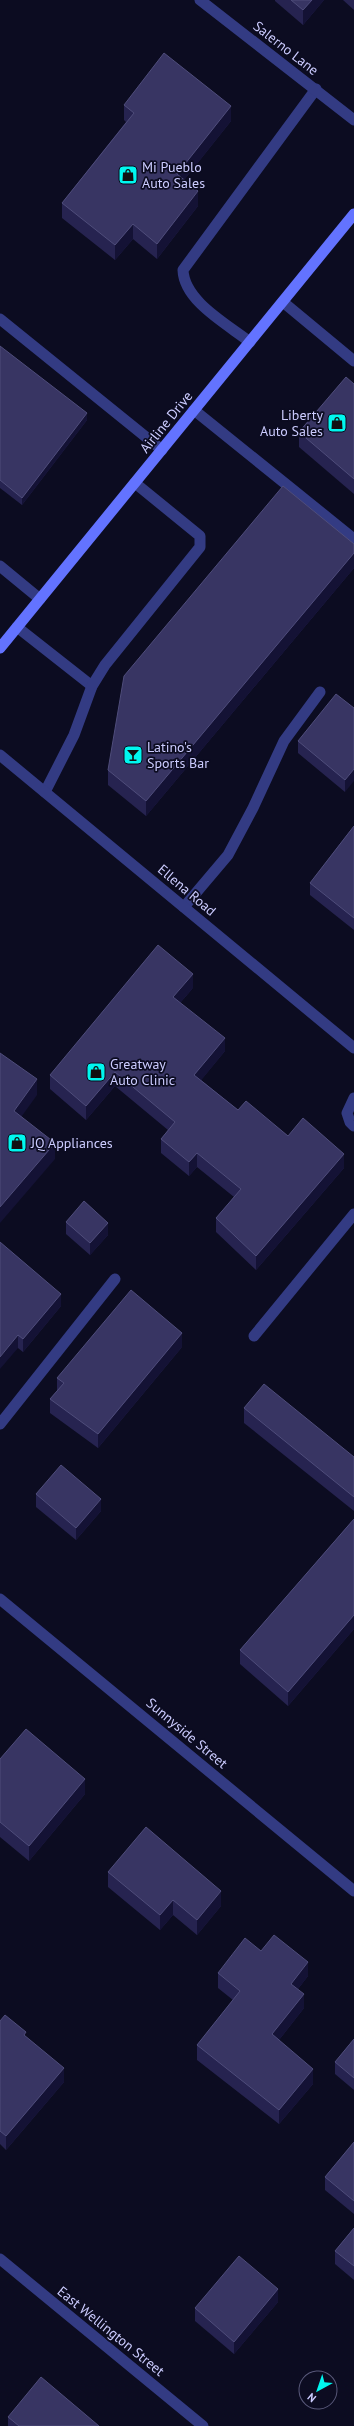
<svg xmlns="http://www.w3.org/2000/svg" width="354" height="2426" viewBox="0 0 354 2426" font-family="'PT Sans',sans-serif">
  <rect width="100%" height="100%" fill="#0c0c21"/>
  <g fill="none" stroke-linecap="round" stroke-linejoin="round">
    <g stroke="#333b83" stroke-width="11">
      <polyline points="283,302 354,361"/>
      <polyline points="0,319 162,450"/>
      <path d="M250,342C227,324 184,301 183,270L316,89"/>
      <polyline points="194,410 354,539"/>
      <polyline points="0,566 40,599"/>
      <polyline points="17,627 92,686"/>
      <polyline points="45,792 74,735 92,686 105,665 200,547 200,536 135,483"/>
      <polyline points="184,907 228,855 253,808 284,741 320,692"/>
      <polyline points="354,1098 347,1113 350,1122 354,1126"/>
      <polyline points="254,1336 354,1214"/>
      <polyline points="0,1424 115,1279"/>
    </g>
    <g stroke="#333b83" stroke-width="11">
      <polyline points="200,0 354,120"/>
      <polyline points="0,755 354,1048"/>
      <polyline points="0,1599 354,1891"/>
      <polyline points="0,2259 203,2426"/>
    </g>
    <polyline stroke="#6373ff" stroke-width="11" points="0,648 354,214"/>
  </g>
  <g fill="#262350">
    <polygon points="275,0 324,0 303,25 275,1"/>
    <polygon points="343,0 354,0 354,10"/>
    <polygon points="124,105 231,121 184,180 198,206 157,259 133,239 115,260 62,218 62,203 126,122 124,120"/>
    <polygon points="0,346 87,420 22,505 0,488"/>
    <polygon points="354,384 354,494 299,447 299,432"/>
    <polygon points="354,544 354,568 146,816 108,785 108,770"/>
    <polygon points="354,708 345,792 298,753 298,741"/>
    <polygon points="354,826 354,930 310,895 310,883"/>
    <polygon points="193,988 180,1003 225,1051 201,1080 238,1110 288,1136 344,1168 256,1270 216,1232 216,1218 234,1197 197,1167 189,1176 161,1153 161,1139 168,1130 115,1086 86,1120 50,1089 50,1075"/>
    <polygon points="66,1222 108,1235 90,1255 66,1234"/>
    <polygon points="0,1242 61,1306 23,1352 18,1348"/>
    <polygon points="182,1347 98,1448 50,1413 50,1399 57,1391 57,1378"/>
    <polygon points="244,1408 354,1457 354,1511 244,1423"/>
    <polygon points="36,1494 101,1511 76,1540 36,1507"/>
    <polygon points="354,1519 354,1629 288,1706 240,1664 240,1650"/>
    <polygon points="0,1759 85,1794 29,1861 0,1837"/>
    <polygon points="108,1872 221,1906 197,1935 173,1915 160,1930 108,1887"/>
    <polygon points="261,1951 308,1976 298,1989 304,2008 279,2040 313,2084 279,2124 197,2060 197,2045 233,2000 218,1988 218,1973"/>
    <polygon points="0,2021 26,2037 64,2082 6,2150 0,2144"/>
    <polygon points="354,2039 354,2090 335,2074 335,2062"/>
    <polygon points="354,2142 354,2214 325,2190 325,2177"/>
    <polygon points="354,2228 354,2280 335,2264 335,2251"/>
    <polygon points="278,2302 234,2354 195,2321 195,2308"/>
    <polygon points="8,2417 99,2426 8,2426"/>
  </g>
  <g fill="#141235">
    <polygon points="312,0 324,0 303,25 303,10"/>
    <polygon points="231,106 231,121 177,189 177,174"/>
    <polygon points="198,191 198,206 157,259 157,244"/>
    <polygon points="133,224 133,239 115,260 115,245"/>
    <polygon points="87,413 87,420 22,505 22,498"/>
    <polygon points="354,553 354,568 146,816 146,801"/>
    <polygon points="354,769 354,781 345,792 345,780"/>
    <polygon points="193,974 193,988 173,1011 173,997"/>
    <polygon points="225,1038 225,1051 194,1089 194,1075"/>
    <polygon points="115,1072 115,1086 86,1120 86,1106"/>
    <polygon points="37,1079 37,1095 14,1127 14,1111"/>
    <polygon points="55,1143 55,1159 0,1223 0,1207"/>
    <polygon points="197,1153 197,1167 189,1176 189,1162"/>
    <polygon points="344,1154 344,1168 256,1270 256,1256"/>
    <polygon points="108,1223 108,1235 90,1255 90,1243"/>
    <polygon points="61,1294 61,1306 23,1352 23,1339"/>
    <polygon points="182,1333 182,1347 98,1448 98,1434"/>
    <polygon points="18,1335 18,1348 0,1369 0,1357"/>
    <polygon points="101,1499 101,1511 76,1540 76,1528"/>
    <polygon points="354,1615 354,1629 288,1706 288,1692"/>
    <polygon points="85,1779 85,1794 29,1861 29,1846"/>
    <polygon points="221,1891 221,1906 197,1935 197,1920"/>
    <polygon points="173,1900 173,1915 160,1930 160,1915"/>
    <polygon points="308,1962 308,1976 291,1998 291,1984"/>
    <polygon points="304,1994 304,2008 272,2049 272,2034"/>
    <polygon points="64,2068 64,2082 6,2150 6,2136"/>
    <polygon points="313,2069 313,2084 279,2124 279,2110"/>
    <polygon points="278,2289 278,2302 234,2354 234,2342"/>
  </g>
  <g fill="#383563" stroke="#4f4d7b">
    <polygon points="291,0 312,0 303,10"/>
    <polygon points="164,53 231,106 177,174 198,191 157,244 133,224 115,245 62,203 134,113 124,105"/>
    <polygon points="0,346 87,413 22,498 0,480"/>
    <polygon points="346,377 354,384 354,479 299,432"/>
    <polygon points="283,486 354,544 354,553 146,801 108,770 124,676"/>
    <polygon points="336,694 354,708 354,769 345,780 298,741"/>
    <polygon points="354,826 354,918 310,883"/>
    <polygon points="158,945 193,974 173,997 225,1038 194,1075 238,1110 246,1101 288,1136 303,1118 344,1154 256,1256 216,1218 241,1189 197,1153 189,1162 161,1139 175,1122 115,1072 86,1106 50,1075"/>
    <polygon points="0,1053 37,1079 14,1111 55,1143 0,1207"/>
    <polygon points="84,1201 108,1223 90,1243 66,1222"/>
    <polygon points="0,1242 61,1294 23,1339 18,1335 0,1357"/>
    <polygon points="131,1290 182,1333 98,1434 50,1399 64,1383 57,1378"/>
    <polygon points="264,1384 354,1457 354,1497 244,1408"/>
    <polygon points="61,1465 101,1499 76,1528 36,1494"/>
    <polygon points="354,1519 354,1615 288,1692 240,1650"/>
    <polygon points="26,1729 85,1779 29,1846 0,1822 0,1759"/>
    <polygon points="146,1827 221,1891 197,1920 173,1900 160,1915 108,1872"/>
    <polygon points="274,1935 308,1962 291,1984 304,1994 272,2034 313,2069 279,2110 197,2045 240,1991 218,1973 245,1938 261,1951"/>
    <polygon points="5,2015 26,2032 24,2035 64,2068 6,2136 0,2131 0,2021"/>
    <polygon points="354,2039 354,2078 335,2062"/>
    <polygon points="354,2142 354,2201 325,2177"/>
    <polygon points="354,2228 354,2266 335,2251"/>
    <polygon points="239,2256 278,2289 234,2342 195,2308"/>
    <polygon points="41,2377 99,2426 19,2426 8,2417"/>
  </g>
  <defs>
    <symbol id="shop-square" viewBox="-11 -11 22 22"><rect x="-9" y="-9" width="18" height="18" rx="4" fill="#00f7ef" stroke="#0c0c21"/><path d="M-5-2.5h2.3a2.7 3.5 0 0 1 5.4 0H5L5.5 6h-11ZM-1.5-2.5h3a1.5 2.3 0 0 0-3 0Z" fill="#111"/></symbol>
    <symbol id="bar-square" viewBox="-11 -11 22 22"><rect x="-9" y="-9" width="18" height="18" rx="4" fill="#00f7ef" stroke="#0c0c21"/><path d="M-6-5H6L.8 .8V4.5H3.5V6h-7V4.5H-.8V.8Z" fill="#111"/></symbol>
  </defs>
  <g fill-rule="evenodd">
    <use href="#shop-square" x="117" y="164" width="22" height="22"/>
    <use href="#shop-square" x="326" y="412" width="22" height="22"/>
    <use href="#bar-square" x="122" y="744" width="22" height="22"/>
    <use href="#shop-square" x="85" y="1061" width="22" height="22"/>
    <use href="#shop-square" x="6" y="1132" width="22" height="22"/>
  </g>
  <g text-anchor="middle" dominant-baseline="central" stroke-width="3.5" stroke-linejoin="round" paint-order="stroke">
    <g font-size="14" fill="#ccf" stroke="#0c0c21">
      <text transform="translate(286 48) rotate(38)">Salerno Lane</text>
      <text transform="translate(166 422) rotate(-51)">Airline Drive</text>
      <text transform="translate(187 890) rotate(40)">Ellena Road</text>
      <text transform="translate(187 1733) rotate(40)">Sunnyside Street</text>
      <text transform="translate(111 2331) rotate(39)">East Wellington Street</text>
    </g>
    <g font-size="14" fill="#ccf" stroke="#0c0c21" text-anchor="start">
      <text x="142" y="167">Mi Pueblo<tspan x="142" dy="16">Auto Sales</tspan></text>
      <text x="323" y="415" text-anchor="end">Liberty<tspan x="323" dy="16">Auto Sales</tspan></text>
      <text x="147" y="747">Latino's<tspan x="147" dy="16">Sports Bar</tspan></text>
      <text x="110" y="1064">Greatway<tspan x="110" dy="16">Auto Clinic</tspan></text>
      <text x="31" y="1143">JQ Appliances</text>
    </g>
  </g>
  <g transform="translate(318 2390) rotate(220)"><circle r="19" fill="#0c0c21" stroke="#59597a"/>
  <path d="M0-3L7 15L0 10L-7 15Z" fill="#00f7ef"/>
  <text y="-6" font-size="11" font-weight="bold" text-anchor="middle" fill="#ccccff">N</text>
  </g>
</svg>
